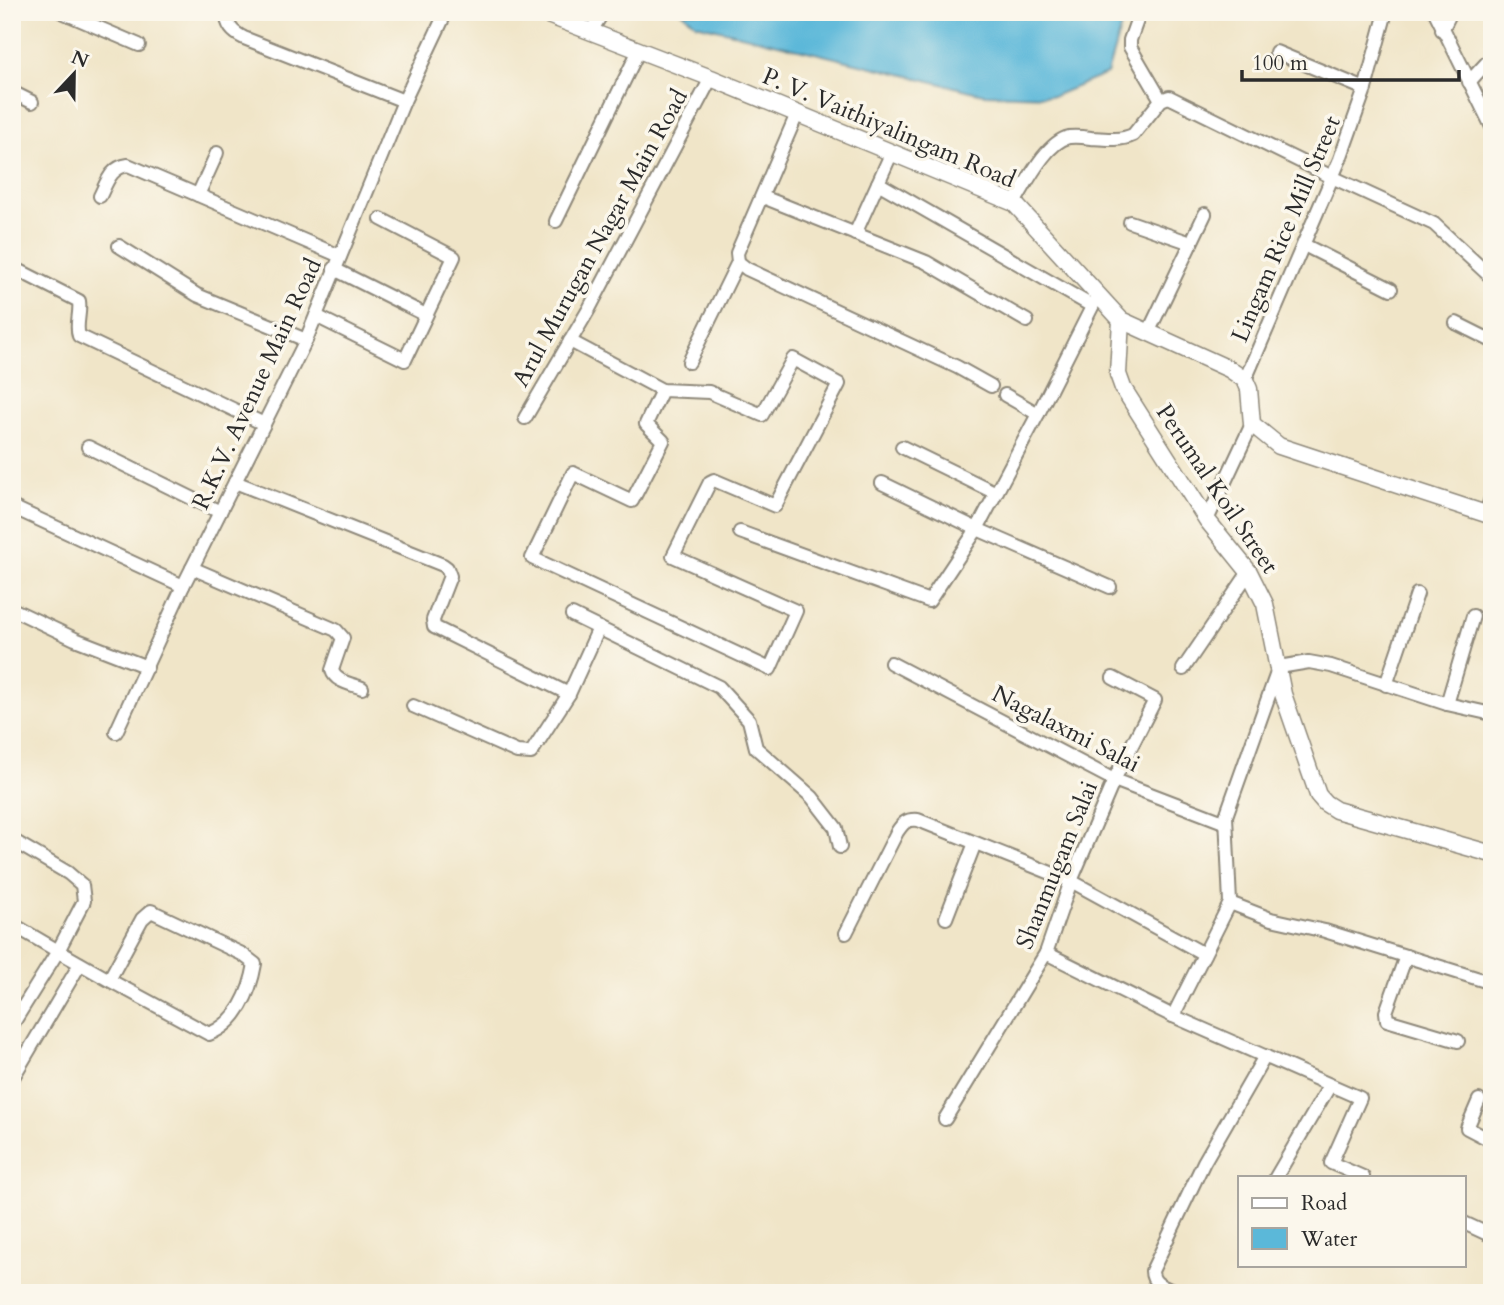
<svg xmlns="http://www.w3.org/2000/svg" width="1504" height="1305" viewBox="0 0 1504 1305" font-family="Cardo,serif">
  <rect width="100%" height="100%" fill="#fbf7ec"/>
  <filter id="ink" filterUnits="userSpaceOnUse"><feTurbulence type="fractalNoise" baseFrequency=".0143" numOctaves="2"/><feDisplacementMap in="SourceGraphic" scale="14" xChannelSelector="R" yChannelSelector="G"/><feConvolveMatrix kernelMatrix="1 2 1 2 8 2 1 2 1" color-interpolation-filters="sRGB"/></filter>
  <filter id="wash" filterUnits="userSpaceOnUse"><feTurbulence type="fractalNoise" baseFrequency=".00686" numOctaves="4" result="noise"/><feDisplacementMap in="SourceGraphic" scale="28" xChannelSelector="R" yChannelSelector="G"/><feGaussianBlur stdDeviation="1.57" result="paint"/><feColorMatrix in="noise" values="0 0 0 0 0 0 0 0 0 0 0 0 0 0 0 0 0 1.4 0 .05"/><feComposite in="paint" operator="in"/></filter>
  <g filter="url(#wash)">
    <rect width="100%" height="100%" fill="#f0e5c8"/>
    <polygon fill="#5bb8d9" stroke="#437282" stroke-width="2" points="682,12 1125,12 1107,74 1054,96 983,94 696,24"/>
  </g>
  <g filter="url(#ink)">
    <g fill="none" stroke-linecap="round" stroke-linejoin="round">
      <defs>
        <g id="minor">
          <polyline points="62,12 139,45"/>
          <path d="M226,12C227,26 232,32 244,38L404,101"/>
          <polyline points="1140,12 1130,40 1130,47 1161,100"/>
          <polyline points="1435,12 1492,127"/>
          <polyline points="1442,30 1451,12"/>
          <polyline points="591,31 603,12"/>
          <polyline points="1276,52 1365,89"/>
          <polyline points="1469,82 1492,57"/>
          <polyline points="12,92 32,102"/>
          <polyline points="878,183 1092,306"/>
          <polyline points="198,195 217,153"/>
          <path d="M100,196C107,182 111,167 128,165L340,256"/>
          <polyline points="763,197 926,262 1027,321"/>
          <path d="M1014,203C1026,184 1046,142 1069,137C1076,136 1084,137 1091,138C1105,139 1120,141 1133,135L1161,100L1169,97L1332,177L1434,224L1492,278"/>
          <polyline points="556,221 639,50"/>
          <polyline points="1130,222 1191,243"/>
          <polyline points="855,234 892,152"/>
          <polyline points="1304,245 1391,289"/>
          <polyline points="119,246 197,295 306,340"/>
          <polyline points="738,262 747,269 957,367 991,386"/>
          <path d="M12,267L79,301C81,314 75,325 79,336L264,424"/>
          <polyline points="334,269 426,315"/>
          <polyline points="316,316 405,360 454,257 381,219"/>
          <polyline points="1456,323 1492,341"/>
          <polyline points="1148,333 1205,214"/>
          <polyline points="570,341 662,390 709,392 762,415 793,359 839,384 775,506 714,480 710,482 673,556 796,611 770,669 532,558 573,473 632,501 663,441 646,424 662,390"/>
          <polyline points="689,362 738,262 737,253 797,114"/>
          <polyline points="1245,380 1340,159 1365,89 1386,12"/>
          <polyline points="1005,395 1038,414"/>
          <polyline points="525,418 589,309 711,78"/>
          <polyline points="88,447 220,512"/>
          <polyline points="902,447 994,492"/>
          <polyline points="235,482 443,565 447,568 450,576 433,620 434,627 569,694"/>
          <polyline points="882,483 977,529 1110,587"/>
          <polyline points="12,507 183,586"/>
          <polyline points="1486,514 1492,495"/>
          <polyline points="1207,520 1252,424"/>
          <polyline points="740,532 929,601 977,529 1038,414 1098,295"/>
          <path d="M192,568L336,630L343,638L332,670C335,682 352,684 362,688"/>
          <polyline points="12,609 75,639 147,667"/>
          <polyline points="572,615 719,687 749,720 756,748 812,797 836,828 840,847"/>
          <polyline points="891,663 1114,780 1226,823"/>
          <polyline points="1183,669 1249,572"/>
          <polyline points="1386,685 1417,594"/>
          <polyline points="1447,704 1473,616"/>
          <polyline points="413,706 517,752 531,753 569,694 599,628"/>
          <polyline points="116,732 183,586 306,340 404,101 446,12"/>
          <path d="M12,840L68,873L82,885L84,901L58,951L109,980L142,919L151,911L242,954L255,964C250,993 237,1023 209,1034L109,980"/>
          <polyline points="1230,903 1271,919 1325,931 1492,983"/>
          <polyline points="946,918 975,843"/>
          <polyline points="12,924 58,951 12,1025"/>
          <path d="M846,933L897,832C903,823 906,819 918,820L1071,881L1204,954"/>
          <polyline points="1046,953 1173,1016 1360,1098 1331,1163 1363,1177"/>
          <polyline points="1406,956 1386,1012 1387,1020 1458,1041"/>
          <polyline points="1173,1016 1230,903 1226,816 1279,667 1309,662 1331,666 1447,704 1492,714"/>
          <polyline points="12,1079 80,964"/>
          <polyline points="1479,1100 1467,1128 1492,1141"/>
          <polyline points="945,1119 1046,953 1071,881 1114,780 1155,700 1113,678"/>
          <polyline points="1276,1177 1330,1085"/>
          <polyline points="1464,1223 1492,1236"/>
          <path d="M1178,1293C1166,1288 1152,1285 1152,1271L1204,1162L1265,1056"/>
        </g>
        <g id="tertiary">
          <polyline points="540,12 711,78 1014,203 1121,320 1229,369 1245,380 1249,389 1252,424 1279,446 1492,516"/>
          <polyline points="1121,320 1118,374 1123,388 1207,520 1249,572 1265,604 1283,694 1318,795 1325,803 1336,810 1492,854"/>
        </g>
      </defs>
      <use href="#minor" stroke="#8e887a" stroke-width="16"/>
      <use href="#tertiary" stroke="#8e887a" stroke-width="19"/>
      <use href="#minor" stroke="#fff" stroke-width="12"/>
      <use href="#tertiary" stroke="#fff" stroke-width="16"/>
    </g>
  </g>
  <g text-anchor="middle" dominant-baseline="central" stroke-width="7" stroke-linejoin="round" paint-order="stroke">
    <g font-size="24" fill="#2b2b2b" stroke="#fbf7ec">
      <text transform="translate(889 128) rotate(23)">P. V. Vaithiyalingam Road</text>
      <text transform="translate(1286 229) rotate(-67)">Lingam Rice Mill Street</text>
      <text transform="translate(600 238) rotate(-61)">Arul Murugan Nagar Main Road</text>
      <text transform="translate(257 384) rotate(-65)">R.K.V. Avenue Main Road</text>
      <text transform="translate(1217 489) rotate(56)">Perumal Koil Street</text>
      <text transform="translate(1066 729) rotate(27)">Nagalaxmi Salai</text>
      <text transform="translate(1057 865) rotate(-68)">Shanmugam Salai</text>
    </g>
  </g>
  <rect width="1504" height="1305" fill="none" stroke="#fbf7ec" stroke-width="42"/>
  <rect x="1238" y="1176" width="228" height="91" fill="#fbf7ec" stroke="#a8a59f" stroke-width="2"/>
  <rect x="1252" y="1198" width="35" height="10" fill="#ffffff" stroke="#a8a59f" stroke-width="2"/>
  <text x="1301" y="1210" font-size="21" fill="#2b2b2b">Road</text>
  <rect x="1252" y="1228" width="35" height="21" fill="#5bb8d9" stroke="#a8a59f" stroke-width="2"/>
  <text x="1301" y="1246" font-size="21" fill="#2b2b2b">Water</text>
  <g transform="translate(74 74) rotate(22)" stroke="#fbf7ec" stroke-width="5" paint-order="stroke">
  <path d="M0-5L12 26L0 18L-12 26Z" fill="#2b2b2b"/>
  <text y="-10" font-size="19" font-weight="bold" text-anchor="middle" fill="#2b2b2b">N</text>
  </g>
  <path d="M1242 70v10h217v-10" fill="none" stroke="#2b2b2b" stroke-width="3.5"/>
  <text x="1252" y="70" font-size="21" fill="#2b2b2b" stroke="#fbf7ec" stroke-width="5" paint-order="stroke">100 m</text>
</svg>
